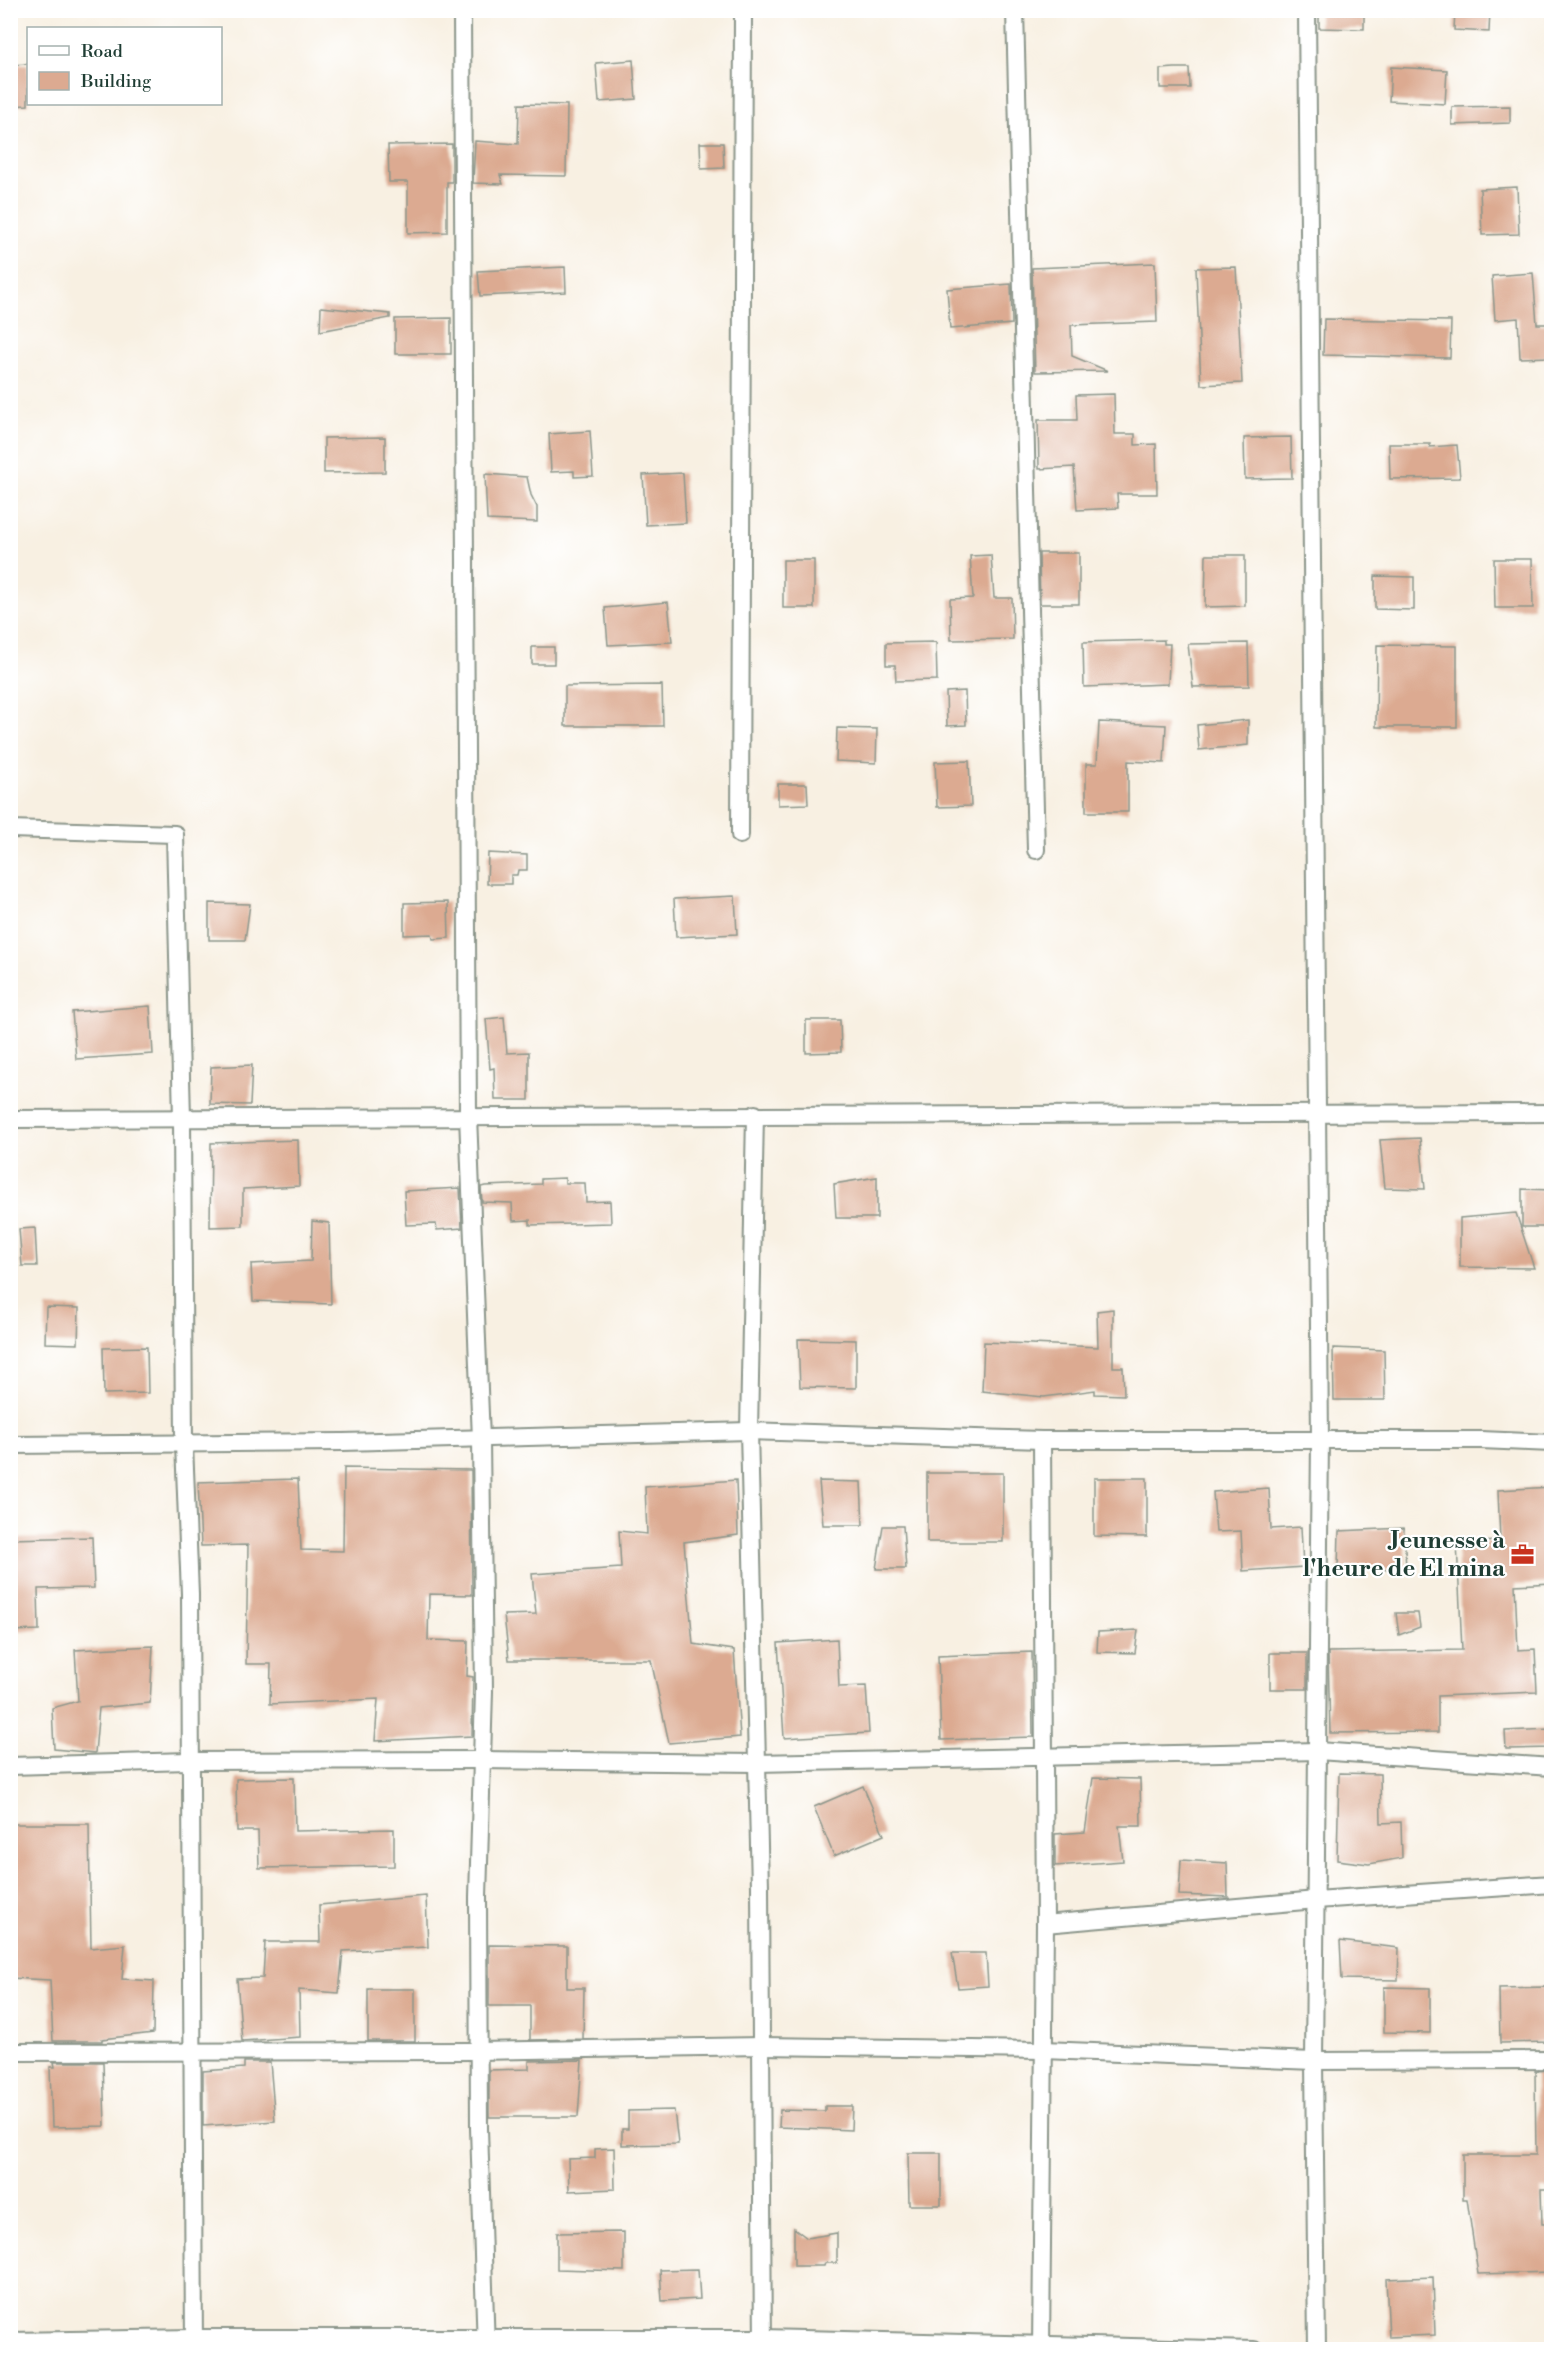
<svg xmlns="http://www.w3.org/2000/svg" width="1562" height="2360" viewBox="0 0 1562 2360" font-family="'Libre Bodoni',serif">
  <rect width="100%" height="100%" fill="#fff"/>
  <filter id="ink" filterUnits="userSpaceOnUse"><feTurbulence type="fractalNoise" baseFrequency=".0167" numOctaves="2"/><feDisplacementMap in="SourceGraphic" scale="12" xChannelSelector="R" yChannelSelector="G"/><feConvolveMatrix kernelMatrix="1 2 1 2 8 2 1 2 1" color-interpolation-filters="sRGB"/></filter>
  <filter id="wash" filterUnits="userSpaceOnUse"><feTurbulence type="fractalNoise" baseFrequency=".008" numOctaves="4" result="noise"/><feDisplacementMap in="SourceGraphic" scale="24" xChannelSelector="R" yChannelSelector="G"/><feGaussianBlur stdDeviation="1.35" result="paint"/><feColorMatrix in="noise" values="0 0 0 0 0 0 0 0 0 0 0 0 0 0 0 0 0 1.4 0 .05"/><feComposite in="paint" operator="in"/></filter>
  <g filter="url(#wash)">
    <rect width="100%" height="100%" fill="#f8f0e2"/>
    <g id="blocks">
      <g fill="#dcaa91">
        <polygon points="1319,10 1364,10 1364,29 1319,28"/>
        <polygon points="1455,10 1490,10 1489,32 1454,30"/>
        <polygon points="633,60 636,99 599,102 596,63"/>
        <polygon points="28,64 28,105 10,106 10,65"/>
        <polygon points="1391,67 1447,70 1445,104 1389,101"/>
        <polygon points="1175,68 1189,68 1190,88 1160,88 1160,69"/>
        <polygon points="519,104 567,105 566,176 500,175 503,184 473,183 475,141 518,144"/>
        <polygon points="1510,106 1510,123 1452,125 1452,107"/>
        <polygon points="700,143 723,143 724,168 701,169"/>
        <polygon points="452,144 452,182 447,182 447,232 408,233 408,182 389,182 388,145"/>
        <polygon points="1517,187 1519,234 1482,235 1480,189"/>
        <polygon points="1155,263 1157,322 1071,325 1072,356 1108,371 1035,372 1032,268"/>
        <polygon points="565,267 566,292 480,296 478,271"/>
        <polygon points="1236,267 1242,383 1201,385 1196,268"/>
        <polygon points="1533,273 1537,324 1551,324 1551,357 1520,358 1518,318 1495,320 1492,276"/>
        <polygon points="1011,284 1012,324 950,329 947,289"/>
        <polygon points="321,307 390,314 390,318 320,331"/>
        <polygon points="451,318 451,354 395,354 395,319"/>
        <polygon points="1324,319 1451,321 1450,358 1323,355"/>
        <polygon points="1114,394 1115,434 1135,434 1135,445 1156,444 1157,494 1117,494 1118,508 1077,510 1074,467 1039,469 1038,420 1077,420 1076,395"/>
        <polygon points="590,431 593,476 574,477 574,471 551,472 549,434"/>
        <polygon points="385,437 385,472 324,473 324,438"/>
        <polygon points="1291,437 1292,478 1245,479 1244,438"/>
        <polygon points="1389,444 1430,444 1430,447 1457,445 1460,478 1390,479"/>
        <polygon points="683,473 686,523 646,525 643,475"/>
        <polygon points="485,474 527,477 531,495 537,507 537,522 487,520"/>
        <polygon points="1039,553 1079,553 1079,604 1040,604"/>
        <polygon points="991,555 994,598 1012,598 1013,639 951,640 950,599 973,598 970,556"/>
        <polygon points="1206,555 1245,555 1245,606 1205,607"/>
        <polygon points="1494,559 1532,559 1533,608 1495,608"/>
        <rect x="783" y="560" width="31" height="48"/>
        <polygon points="1375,576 1414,577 1414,610 1375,609"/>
        <polygon points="668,602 672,642 608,645 605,608"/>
        <polygon points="1164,640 1164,644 1170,644 1168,684 1084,687 1083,642"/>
        <polygon points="936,642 937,680 896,681 895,665 886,665 886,643"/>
        <polygon points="1248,643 1249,686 1193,687 1188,644"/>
        <polygon points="1377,645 1457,646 1457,727 1376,727"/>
        <rect x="532" y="647" width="22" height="17"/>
        <polygon points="662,685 663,726 565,726 565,686"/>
        <polygon points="965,691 966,725 947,726 946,692"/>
        <polygon points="1248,720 1248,745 1199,750 1197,725"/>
        <polygon points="1099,722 1166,725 1164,763 1128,761 1128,812 1086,812 1086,764 1097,764"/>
        <polygon points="837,728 877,729 876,763 836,761"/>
        <polygon points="969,761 971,806 937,807 935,762"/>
        <polygon points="778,784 807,784 808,804 778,805"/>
        <polygon points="488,853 527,855 527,870 518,870 517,875 511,875 511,884 487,884"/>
        <polygon points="735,896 737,934 676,937 674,899"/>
        <polygon points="448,902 449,938 433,939 432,934 404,935 404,903"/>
        <polygon points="209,903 250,904 245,940 209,940"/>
        <polygon points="150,1006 153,1054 76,1059 72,1012"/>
        <polygon points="504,1017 507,1053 529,1052 529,1100 495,1100 494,1068 490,1069 486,1019"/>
        <polygon points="806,1020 840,1020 841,1052 806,1053"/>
        <polygon points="252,1065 250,1105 210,1104 211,1067"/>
        <polygon points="1420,1138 1425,1189 1385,1188 1380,1140"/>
        <polygon points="298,1140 299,1186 243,1189 243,1226 210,1227 211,1143"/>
        <polygon points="877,1177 877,1218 836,1218 834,1184"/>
        <polygon points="565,1178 565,1183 585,1183 586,1202 610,1201 611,1223 530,1225 530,1220 513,1221 512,1203 482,1202 481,1187 485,1186 541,1184 541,1179"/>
        <polygon points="460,1188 462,1228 437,1230 436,1224 406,1225 404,1191"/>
        <polygon points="1522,1189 1551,1190 1551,1227 1522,1227"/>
        <polygon points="1516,1213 1534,1268 1460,1267 1460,1218"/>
        <polygon points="312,1221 329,1223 331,1304 253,1301 251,1264 311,1261"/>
        <polygon points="35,1228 37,1266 22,1266 19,1229"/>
        <polygon points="46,1307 79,1308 78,1344 45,1343"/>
        <polygon points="1113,1309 1113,1367 1123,1367 1124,1395 1095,1394 1095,1390 1044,1397 982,1391 984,1342 1098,1347 1097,1311"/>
        <polygon points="798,1339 856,1340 856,1388 800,1387"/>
        <polygon points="147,1347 148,1393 104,1394 103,1348"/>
        <polygon points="1333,1348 1384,1350 1385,1400 1334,1400"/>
        <polygon points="344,1468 471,1470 472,1595 429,1594 428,1640 468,1641 467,1676 473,1677 472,1736 375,1741 378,1699 270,1704 271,1664 246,1664 248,1545 201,1546 198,1482 298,1479 301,1550 343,1551"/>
        <rect x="927" y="1473" width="76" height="69"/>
        <polygon points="1094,1478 1147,1478 1147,1537 1094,1536"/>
        <polygon points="736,1480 738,1535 684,1542 693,1644 734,1650 740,1737 669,1743 651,1660 509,1660 504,1615 536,1614 532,1574 621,1568 619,1531 647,1534 645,1487"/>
        <polygon points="819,1481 861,1482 863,1525 823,1525"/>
        <polygon points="1551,1487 1551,1583 1515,1585 1518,1650 1535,1649 1537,1692 1438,1696 1438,1732 1330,1733 1328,1652 1462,1650 1457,1543 1500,1541 1498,1490"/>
        <polygon points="1269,1488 1271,1529 1301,1527 1303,1567 1243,1571 1241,1531 1216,1532 1213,1492"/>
        <polygon points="883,1526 903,1526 906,1569 876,1569"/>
        <polygon points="1404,1528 1406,1570 1338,1569 1339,1531"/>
        <polygon points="92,1537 94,1588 38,1589 39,1630 10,1631 10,1539"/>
        <polygon points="1396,1613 1418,1613 1420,1627 1399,1635"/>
        <polygon points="1138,1630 1135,1653 1097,1652 1098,1632"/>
        <polygon points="837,1639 839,1687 866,1686 869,1733 784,1738 778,1643"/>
        <polygon points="153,1646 150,1703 99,1708 95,1753 54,1749 52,1708 78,1701 75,1650"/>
        <polygon points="1032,1652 1033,1737 941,1740 938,1656"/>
        <rect x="1270" y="1653" width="37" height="36"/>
        <polygon points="1551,1729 1551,1748 1506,1749 1505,1731"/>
        <polygon points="1339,1773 1380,1774 1381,1823 1401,1822 1402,1858 1369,1864 1337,1860"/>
        <polygon points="294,1778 295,1831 394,1829 394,1866 259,1868 258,1831 237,1831 236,1779"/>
        <polygon points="1093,1778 1140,1779 1141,1826 1119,1826 1123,1861 1055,1866 1055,1834 1085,1832"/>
        <polygon points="863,1786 884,1835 834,1856 814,1807"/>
        <polygon points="10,1824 89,1824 91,1948 125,1945 122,1979 154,1981 153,2033 102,2039 102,2041 53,2041 50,1980 10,1978"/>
        <polygon points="1181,1860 1227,1863 1228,1897 1179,1895"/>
        <polygon points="426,1896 428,1947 343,1951 339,1993 299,1990 300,2037 242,2041 237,1979 263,1978 265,1942 320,1942 319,1905"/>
        <polygon points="1340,1941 1399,1948 1398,1980 1342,1979"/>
        <polygon points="489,1945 567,1946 567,1988 584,1988 583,2039 530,2040 530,2006 489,2006"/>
        <polygon points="952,1953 986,1953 988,1986 958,1988"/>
        <polygon points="1384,1987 1430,1988 1430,2033 1384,2032"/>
        <polygon points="1547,1987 1549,2042 1500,2043 1499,1988"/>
        <rect x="368" y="1989" width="47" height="52"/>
        <polygon points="582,2060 578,2117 489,2117 489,2070 529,2069 529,2061"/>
        <polygon points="54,2062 103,2062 105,2126 52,2127 50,2067 55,2067"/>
        <polygon points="244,2062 270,2062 275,2121 203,2126 203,2071 244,2068"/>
        <polygon points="1551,2070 1551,2189 1541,2189 1542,2224 1551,2224 1551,2272 1478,2274 1467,2199 1463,2199 1463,2155 1536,2155 1535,2071"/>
        <polygon points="825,2106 852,2106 851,2130 779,2127 780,2110 825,2111"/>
        <polygon points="674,2110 678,2144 622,2145 622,2129 628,2129 628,2111"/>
        <polygon points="614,2148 615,2189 569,2191 568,2159 595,2158 595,2149"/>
        <polygon points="908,2153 941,2153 941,2205 909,2205"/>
        <polygon points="794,2228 807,2238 837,2233 837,2263 825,2263 824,2266 794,2266"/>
        <polygon points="624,2232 624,2271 557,2269 557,2233"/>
        <polygon points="698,2269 700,2299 662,2301 660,2270"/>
        <polygon points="1433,2277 1435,2335 1389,2337 1386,2279"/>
      </g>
    </g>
  </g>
  <g filter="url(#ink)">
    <use href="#blocks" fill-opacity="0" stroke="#8c968b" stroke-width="1.5"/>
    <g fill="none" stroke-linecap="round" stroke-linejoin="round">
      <defs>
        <g id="street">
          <polyline points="462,10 468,1116 481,1439 484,1691 478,1897 479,2128 486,2350"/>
          <polyline points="1015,10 1036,850"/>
          <polyline points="1307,10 1320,1439 1314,2061 1317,2350"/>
          <polyline points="10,829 175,834 182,1118 184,1444 190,1594 194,2350"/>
          <polyline points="740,835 743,10"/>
          <polyline points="755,1114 749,1431 760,1887 763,2350"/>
          <polyline points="10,1119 1552,1113"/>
          <polyline points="10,1445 343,1442 749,1431 1042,1440 1481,1440 1552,1443"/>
          <polyline points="10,1766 189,1761 482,1760 757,1763 1318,1751 1552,1767"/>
          <polyline points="1045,1924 1316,1900 1552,1884"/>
          <polyline points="10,2052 479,2051 761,2046 1044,2050 1314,2061 1552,2060"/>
          <polyline points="10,2341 194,2338 763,2338 1254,2350"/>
          <polyline points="1041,2350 1045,1924 1042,1440"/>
        </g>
      </defs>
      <use href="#street" stroke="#8c968b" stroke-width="20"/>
      <use href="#street" stroke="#fff" stroke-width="16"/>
    </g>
  </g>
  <defs>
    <symbol id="office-bare" viewBox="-9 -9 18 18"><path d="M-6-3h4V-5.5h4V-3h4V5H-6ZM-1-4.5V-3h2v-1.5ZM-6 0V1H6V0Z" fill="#c8321e" stroke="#fff" stroke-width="2.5" paint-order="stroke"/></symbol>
  </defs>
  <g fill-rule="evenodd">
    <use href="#office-bare" x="1506" y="1538" width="33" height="33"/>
  </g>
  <g text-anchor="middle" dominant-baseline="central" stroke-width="4.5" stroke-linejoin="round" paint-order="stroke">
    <g font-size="24" font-weight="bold" fill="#1f3d34" stroke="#fff" text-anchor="end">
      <text x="1505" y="1541">Jeunesse à<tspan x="1505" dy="28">l'heure de El mina</tspan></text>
    </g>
  </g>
  <rect width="1562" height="2360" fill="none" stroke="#fff" stroke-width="36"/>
  <rect x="27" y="27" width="195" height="78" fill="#ffffff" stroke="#a5b1ae" stroke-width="1.5"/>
  <rect x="39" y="46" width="30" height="9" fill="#ffffff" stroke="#a5b1ae" stroke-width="1.5"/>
  <text x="81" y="57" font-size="18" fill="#1f3d34">Road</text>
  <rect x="39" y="72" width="30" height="18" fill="#dcaa91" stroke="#a5b1ae" stroke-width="1.5"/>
  <text x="81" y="87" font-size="18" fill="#1f3d34">Building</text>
</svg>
